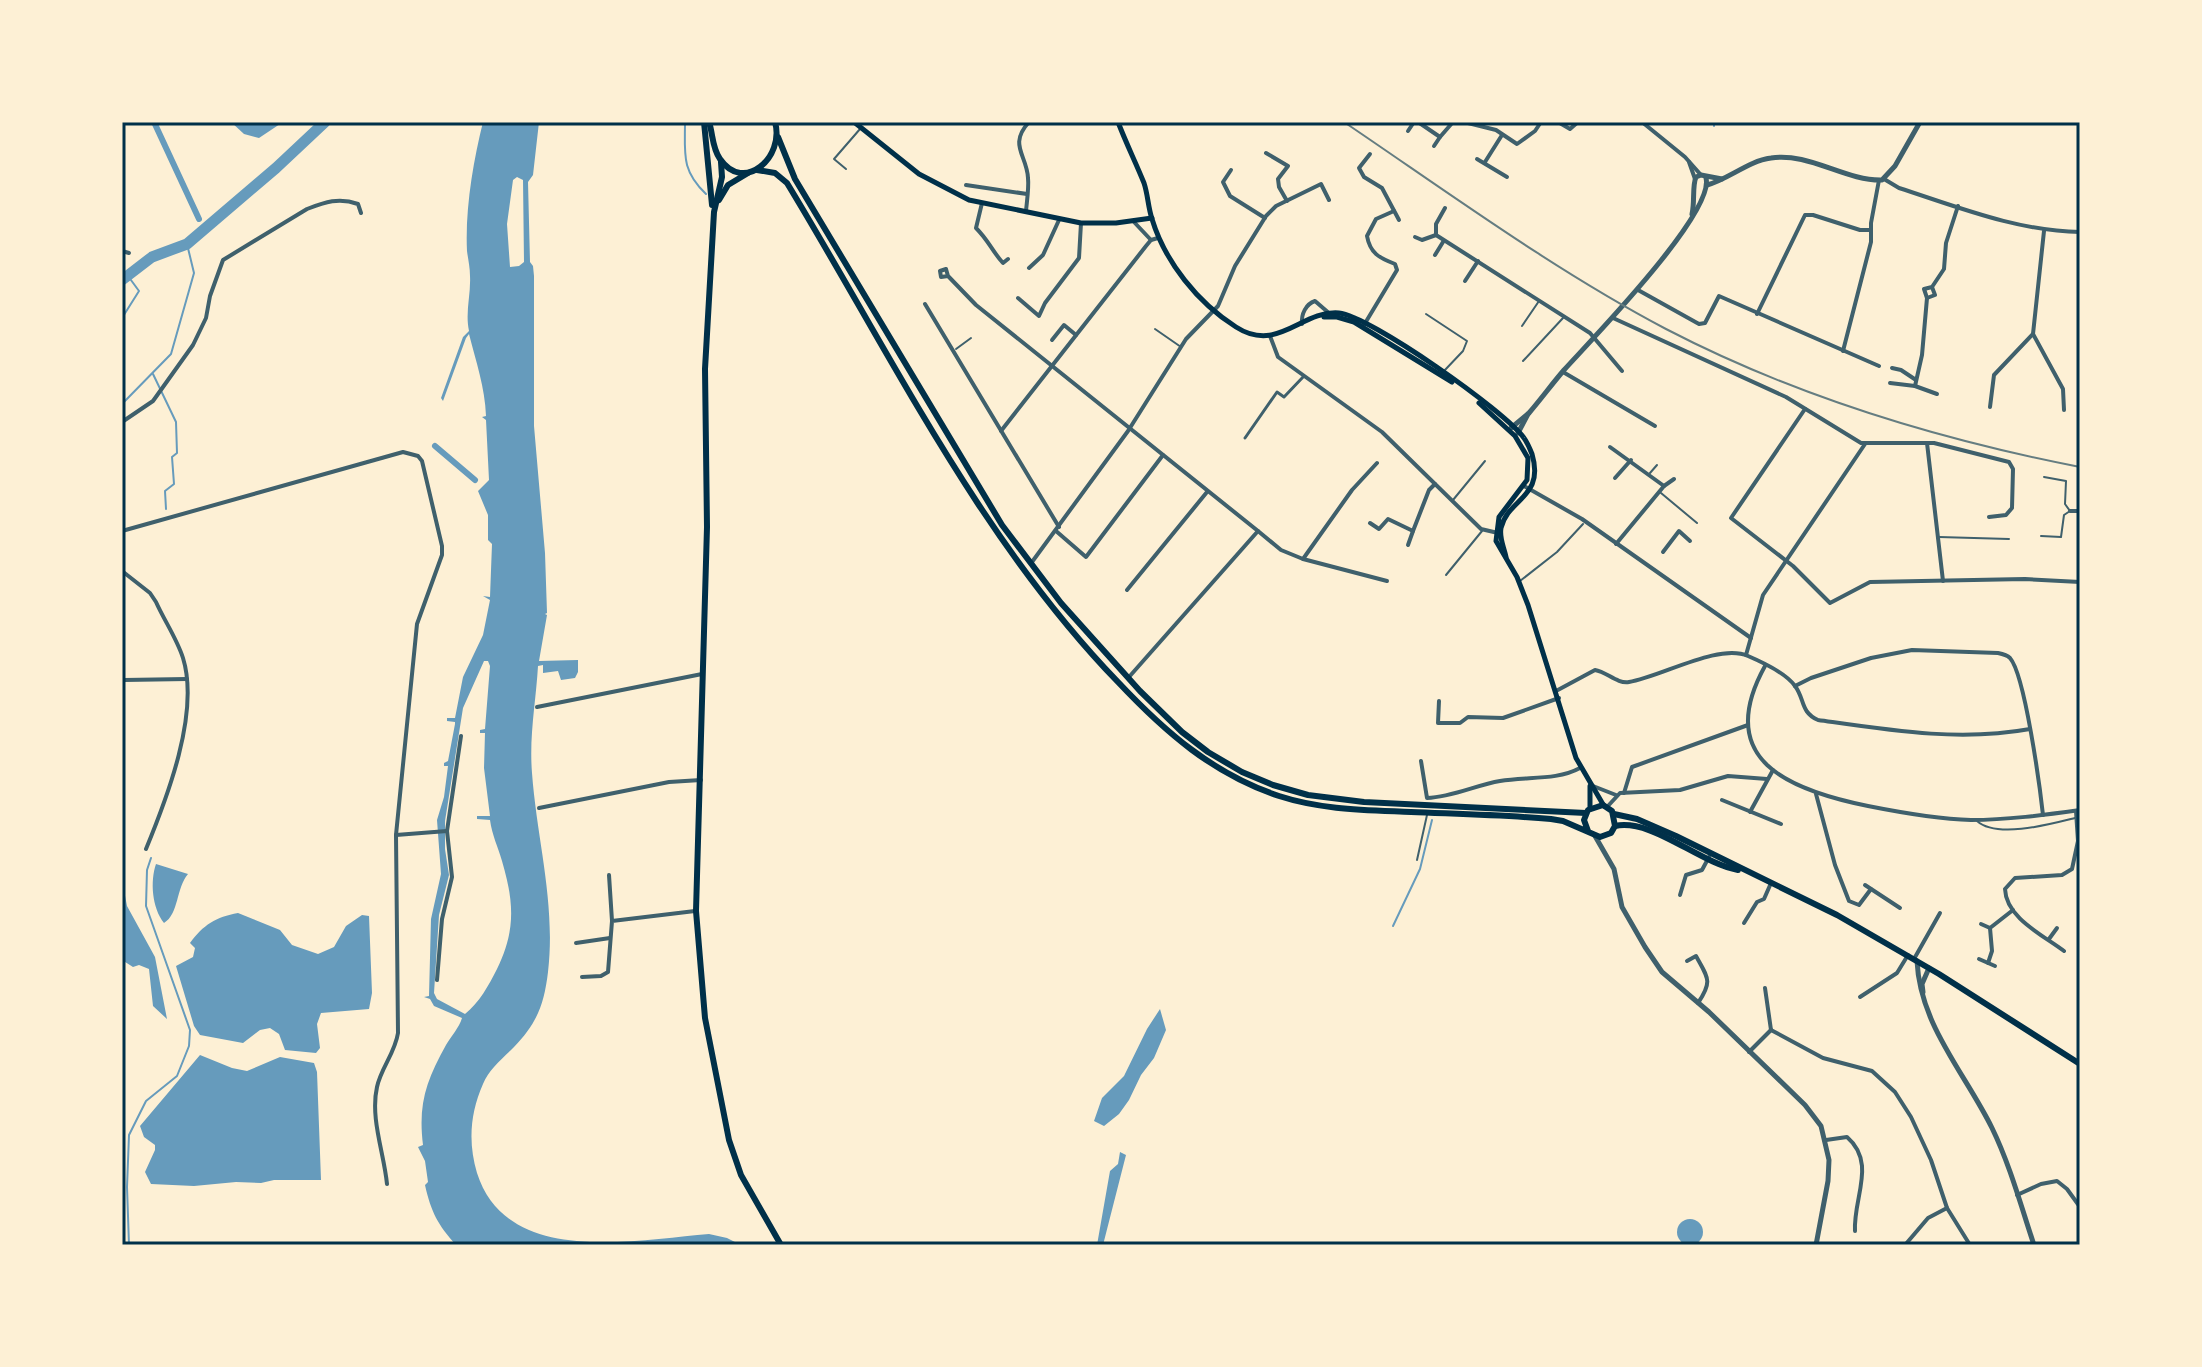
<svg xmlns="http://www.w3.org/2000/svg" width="2202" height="1367" viewBox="0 0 2202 1367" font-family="Spectral,serif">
  <rect width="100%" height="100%" fill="#fdf0d5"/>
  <g fill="#669bbc" fill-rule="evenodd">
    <polygon points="231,122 283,122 259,138 244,134"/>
    <path d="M483,122H539L533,175L528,182L530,262L533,266L534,276V426L545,553L547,613L545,614L547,615L539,661L578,660V672L575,678L561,680L558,671L543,673V665L538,666C536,701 529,736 532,773C537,840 556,904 548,972C544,1005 537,1023 514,1047C502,1059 489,1069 483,1084C470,1113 468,1143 477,1173C507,1267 634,1240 709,1234L727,1238L741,1245H456C438,1225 431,1212 425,1185L428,1182L425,1161L418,1147L423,1145C418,1104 426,1081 446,1045C451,1036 459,1028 462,1018L434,1006L430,999L424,997L429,996L431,919L441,874L437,820L444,797L448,766H444V763L448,761L455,724V722L447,721V718H455L463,677L483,635L490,600L483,596L490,597L492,544L488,540V515L478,491L489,480L486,420L482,417L486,416C485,387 476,362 469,334L466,338L443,401L441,398L463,337L469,331C465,312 471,295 470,276C470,267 468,259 467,251C465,210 473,162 483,122ZM517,177L523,180L524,262L519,266L510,267L507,224L513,180ZM484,661H488L490,666L485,729L480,730V733H485L484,768L490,816H477V819L490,820C492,835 498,847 502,861C514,902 516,930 497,969C489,985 479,1003 465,1014L437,999L434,993L439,915L449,875L445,849V821L463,708Z"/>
    <path d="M156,864L188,874C176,888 179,914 164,923C152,908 150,881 156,864Z"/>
    <polygon points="122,880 127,906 155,957 167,1019 153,1006 149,969 139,965 133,967 122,960"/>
    <path d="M238,913L280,930L292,945L318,954L334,947L346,926L362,915L369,916L372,993L369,1009L321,1013L317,1024L320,1048L316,1053L285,1050L279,1034L270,1028L260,1030L243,1043L200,1035L194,1026L176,966L193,957L195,948L190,943C203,925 216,917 238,913Z"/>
    <polygon points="1160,1009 1166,1030 1154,1058 1141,1075 1129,1100 1119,1114 1104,1126 1094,1121 1102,1098 1124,1076 1147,1029"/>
    <polygon points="200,1055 232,1068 247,1071 280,1057 314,1063 317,1072 321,1180 274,1180 261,1183 236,1182 194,1186 151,1184 145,1172 155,1150 155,1145 144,1137 140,1126"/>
    <polygon points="1120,1152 1126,1155 1103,1245 1097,1245 1110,1171 1118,1164"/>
    <circle cx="1690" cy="1232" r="13"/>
  </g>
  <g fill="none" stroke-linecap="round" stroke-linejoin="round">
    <g stroke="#669bbc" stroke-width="2">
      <path d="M685,122C685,154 681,170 706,194"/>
      <polyline points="1714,122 1714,126"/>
      <polyline points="122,318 139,291 128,276"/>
      <polyline points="153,374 176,422 177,453 172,457 174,484 165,491 166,509"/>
      <polyline points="122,404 171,354 194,273 187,244"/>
      <polyline points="1393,926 1420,869 1432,820"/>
      <polyline points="129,1245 127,1187 129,1135 146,1101 177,1076 189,1046 190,1030 146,906 147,870 151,858"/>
    </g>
    <g stroke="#669bbc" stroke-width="6">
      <polyline points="154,122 199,219"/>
      <polyline points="435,446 475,480"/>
    </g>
    <polyline stroke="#669bbc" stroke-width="11" points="122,280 152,257 187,244 276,168 325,122"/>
    <g stroke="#3f606c" stroke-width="2">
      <polyline points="846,169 834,159 860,129"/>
      <polyline points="1426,314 1467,341 1463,351 1444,371"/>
      <polyline points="1522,326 1539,301"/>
      <polyline points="1155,329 1181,347"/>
      <polyline points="956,349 971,338"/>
      <polyline points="1523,361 1563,318"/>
      <polyline points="1650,473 1657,465"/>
      <polyline points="1661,493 1697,523"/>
      <polyline points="1453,500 1485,461"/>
      <polyline points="2041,536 2061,537 2064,515 2070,511 2065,504 2066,481 2044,477"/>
      <polyline points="1939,537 2009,539"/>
      <polyline points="1446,575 1482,531"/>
      <polyline points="1520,581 1557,552 1583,524"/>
      <path d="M1977,821C1997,839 2051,824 2075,818"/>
      <polyline points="1417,860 1427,815"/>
    </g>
    <polyline stroke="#3f606c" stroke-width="3" points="1245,438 1277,392 1284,397 1304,376"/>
    <g stroke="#3f606c" stroke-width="4">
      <polyline points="1418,122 1440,137 1453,122"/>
      <polyline points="1464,122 1496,130 1517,144 1535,131 1541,122"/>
      <polyline points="1558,122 1570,129 1578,122"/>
      <polyline points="1642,122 1685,157 1701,175"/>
      <polyline points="1408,131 1414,122"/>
      <polyline points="1434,146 1440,137"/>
      <polyline points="1266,153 1288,166 1278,179 1279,187 1287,201"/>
      <polyline points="1370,154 1359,168 1364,177 1382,188 1399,220"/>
      <polyline points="1477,159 1507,177"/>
      <polyline points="1485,162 1502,135"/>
      <polyline points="1689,162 1695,179"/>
      <polyline points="1231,170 1223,182 1230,196 1265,218"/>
      <path d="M1884,179L1899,188C1958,207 2017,231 2080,232"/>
      <polyline points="966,185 1027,194"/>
      <path d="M982,203L976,228C989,241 992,251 1003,263L1008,259"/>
      <polyline points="1445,208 1436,224 1436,235 1590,333 1622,371"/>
      <path d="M1026,211C1027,200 1029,188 1028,178C1027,155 1008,145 1029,122"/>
      <polyline points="1134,222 1151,240"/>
      <polyline points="1415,237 1422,240 1436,235"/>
      <polyline points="122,251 129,253"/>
      <polyline points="1435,255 1443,242"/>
      <polyline points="1029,268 1043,255 1059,220"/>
      <polyline points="948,276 941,277 940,271 946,269 948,276 976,305 1258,531"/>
      <polyline points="1465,281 1478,261"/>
      <polyline points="1932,287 1935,295 1927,298 1924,289 1932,287 1944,269 1946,243 1958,206"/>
      <polyline points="1638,290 1699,324 1705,323 1719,296 1879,366"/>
      <polyline points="1018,298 1039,316 1045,303 1079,258 1081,223"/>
      <polyline points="925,304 1059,527"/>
      <polyline points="1757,314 1805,215 1813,215 1860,230 1871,230"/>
      <polyline points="1613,318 1786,397 1861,443 1934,443 2009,462 2013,469 2012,508 2006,515 1989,517"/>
      <path d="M1302,324C1301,314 1306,304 1315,301L1330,314"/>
      <path d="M1364,325L1397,270L1395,264C1379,258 1370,253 1367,236L1376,219L1394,211"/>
      <polyline points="2033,334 2063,389 2064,410"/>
      <polyline points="1270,336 1278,357 1382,432 1481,529 1498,533"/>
      <polyline points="1052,340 1064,325 1076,335"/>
      <polyline points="1843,351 1871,242 1871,223 1879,180"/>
      <polyline points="1892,368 1901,370 1916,380"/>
      <polyline points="1563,372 1655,426"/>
      <polyline points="1890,383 1915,386 1937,394"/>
      <polyline points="1915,386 1922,355 1927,298"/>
      <polyline points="1990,407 1994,375 2033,334 2044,231"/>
      <polyline points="1805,409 1731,518 1793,566 1830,603 1870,582 2025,579 2080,582"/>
      <path d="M122,422L153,401L193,345L206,318L210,296L223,260L307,209C325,202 339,197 358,204L361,213"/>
      <polyline points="1001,431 1146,246 1151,240 1158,238"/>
      <polyline points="1927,443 1943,581"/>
      <polyline points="1610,447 1664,486"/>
      <polyline points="1615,478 1631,460"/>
      <polyline points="1524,486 1582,519 1751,638"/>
      <polyline points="2070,511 2080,511"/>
      <polyline points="1370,523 1379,529 1388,519 1413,531 1429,490 1435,484"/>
      <path d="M122,531L403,452L418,456L422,461L442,546V555L417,624L396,835L398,1033C395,1053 381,1068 377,1087C370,1118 384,1153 387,1184"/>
      <polyline points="1056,531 1086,557 1163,455"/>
      <polyline points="1616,544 1664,486 1674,479"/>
      <polyline points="1408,545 1413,531"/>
      <polyline points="1663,552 1679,531 1690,541"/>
      <polyline points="1303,559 1387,581"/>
      <polyline points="1032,562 1128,431 1186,339 1218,306 1235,266 1266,216 1276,206 1321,184 1329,200"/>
      <path d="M122,571L150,593L156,602C164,620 177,639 183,658C200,713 167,798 146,849"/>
      <polyline points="1127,590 1207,492"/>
      <polyline points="1746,655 1763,595 1865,444"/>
      <path d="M1765,666C1713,760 1789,790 1868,806C1903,813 1936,819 1971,820C2007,820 2044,815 2080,810"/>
      <polyline points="122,677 124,680 187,679"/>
      <polyline points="1129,677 1258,531 1281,550 1303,559 1352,490 1377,463"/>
      <path d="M1795,686L1811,678L1871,658L1912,650L1998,653C2003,654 2007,655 2010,658C2025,675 2040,788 2043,815"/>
      <path d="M1556,691L1595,670C1607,672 1617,684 1629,682C1661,677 1718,643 1748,656C1762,662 1786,673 1795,686C1805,699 1800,712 1818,720C1888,730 1959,742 2030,729"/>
      <polyline points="1439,701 1438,723 1460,723 1468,717 1503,718 1559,698"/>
      <polyline points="537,707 702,674"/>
      <path d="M1421,761L1427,798C1453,797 1476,785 1500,781C1527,776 1556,781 1580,768"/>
      <polyline points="1593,786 1616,795"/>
      <polyline points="1624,793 1632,767 1748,725"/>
      <polyline points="1816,794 1835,865 1849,901 1859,905 1871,889"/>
      <polyline points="1722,800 1781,824"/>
      <polyline points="1607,807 1620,793 1680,790 1728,776 1767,779"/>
      <polyline points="539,808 669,782 701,780"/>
      <polyline points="1750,812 1773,770"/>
      <polyline points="396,835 447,831"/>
      <polyline points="609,875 612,921"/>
      <polyline points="1865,885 1900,908"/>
      <polyline points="1680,895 1686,875 1702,870 1709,857"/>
      <polyline points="1744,923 1757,902 1764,899 1771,883"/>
      <polyline points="1981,924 1990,928"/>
      <polyline points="2049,939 2057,928"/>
      <polyline points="576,943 610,938"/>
      <path d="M2064,951C2043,935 2006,918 2005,889L2015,878L2062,875L2072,869L2078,841L2076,811"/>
      <polyline points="1914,959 1940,913"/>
      <polyline points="1979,959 1995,966"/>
      <path d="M1687,961L1696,956C1708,978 1713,981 1698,1003"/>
      <polyline points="1988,963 1992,951 1990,928 2013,910"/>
      <polyline points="582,977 601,976 608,972 612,921 695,911"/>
      <polyline points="437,980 442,919 452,877 447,831 461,736"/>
      <polyline points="1765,988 1771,1030"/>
      <polyline points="1860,997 1897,973 1908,955"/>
      <polyline points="1771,1030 1823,1058 1872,1071 1895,1092 1911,1117 1931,1160 1947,1208 1970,1245"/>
      <polyline points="1749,1052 1771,1030"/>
      <path d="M1826,1140L1847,1137C1877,1163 1853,1198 1855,1231"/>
      <polyline points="2017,1195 2041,1184 2057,1181 2067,1189 2080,1207"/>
      <polyline points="1905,1245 1928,1218 1947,1208"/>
    </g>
    <g stroke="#3f606c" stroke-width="5">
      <path d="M1707,185C1729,179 1748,161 1771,158C1809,152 1845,181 1882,180L1895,166L1920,122"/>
      <path d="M1692,214C1695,202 1692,186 1696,177L1701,175L1722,179"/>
      <path d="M1511,428L1529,413C1541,399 1552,384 1564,370C1591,340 1715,213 1706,178"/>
      <polyline points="1518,433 1528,414"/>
      <polyline points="1595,836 1614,869 1622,907 1645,947 1662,972 1709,1012 1805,1105 1821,1126 1829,1160 1828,1181 1816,1245"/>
      <path d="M1917,961C1920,1025 1965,1073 1992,1128C2010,1165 2021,1206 2034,1245"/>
      <polyline points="1923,992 1922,984 1929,968"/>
    </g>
    <g stroke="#003049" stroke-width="5">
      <polyline points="854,122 919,174 969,200 1081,223 1116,223 1152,218"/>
      <path d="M1118,122C1126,143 1136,163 1144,183C1148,195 1148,207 1152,219C1165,262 1198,303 1236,327C1278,354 1301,310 1339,313C1370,316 1505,411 1524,438C1527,442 1530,449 1532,454C1545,498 1508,498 1501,528C1499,538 1504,547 1506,557"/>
      <polyline points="1324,317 1337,317 1354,322 1452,382"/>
      <polyline points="1479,403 1515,436 1528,458 1527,480 1499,517 1496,541 1517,577 1528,605 1576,758 1604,806"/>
      <polyline points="1590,809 1590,786"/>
    </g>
    <g stroke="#003049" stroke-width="6">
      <polyline points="704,122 712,205"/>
      <path d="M709,122C713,134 712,148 720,159C744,194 785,157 775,122"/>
      <polyline points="778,137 795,179 1002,525 1061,603 1140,691 1182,732 1208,752 1242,772 1273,785 1308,795 1364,802 1586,813"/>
      <polyline points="721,162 722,177 714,212 705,369 707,527 696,911 705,1018 729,1140 741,1175 781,1245"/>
      <path d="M757,170L775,173L787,183C891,354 978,537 1118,682C1165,732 1213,774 1279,796C1322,810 1367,810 1411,812C1458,814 1504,815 1551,819L1563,821L1600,837L1611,833L1615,826L1612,811L1603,805L1588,810L1584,820L1588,831"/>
      <polyline points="719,200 728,185 748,173"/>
      <polyline points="1614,814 1637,819 1676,836 1837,915 1939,974 2080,1064"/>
      <path d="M1615,826C1652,818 1699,863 1738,870"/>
    </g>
    <path stroke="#657d81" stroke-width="2" d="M1344,122C1449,193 1554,270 1666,329C1797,397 1936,439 2080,467"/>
  </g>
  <rect width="2202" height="1367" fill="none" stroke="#fdf0d5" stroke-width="248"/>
  <rect x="124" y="124" width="1954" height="1119" fill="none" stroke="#003049" stroke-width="3"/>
</svg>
